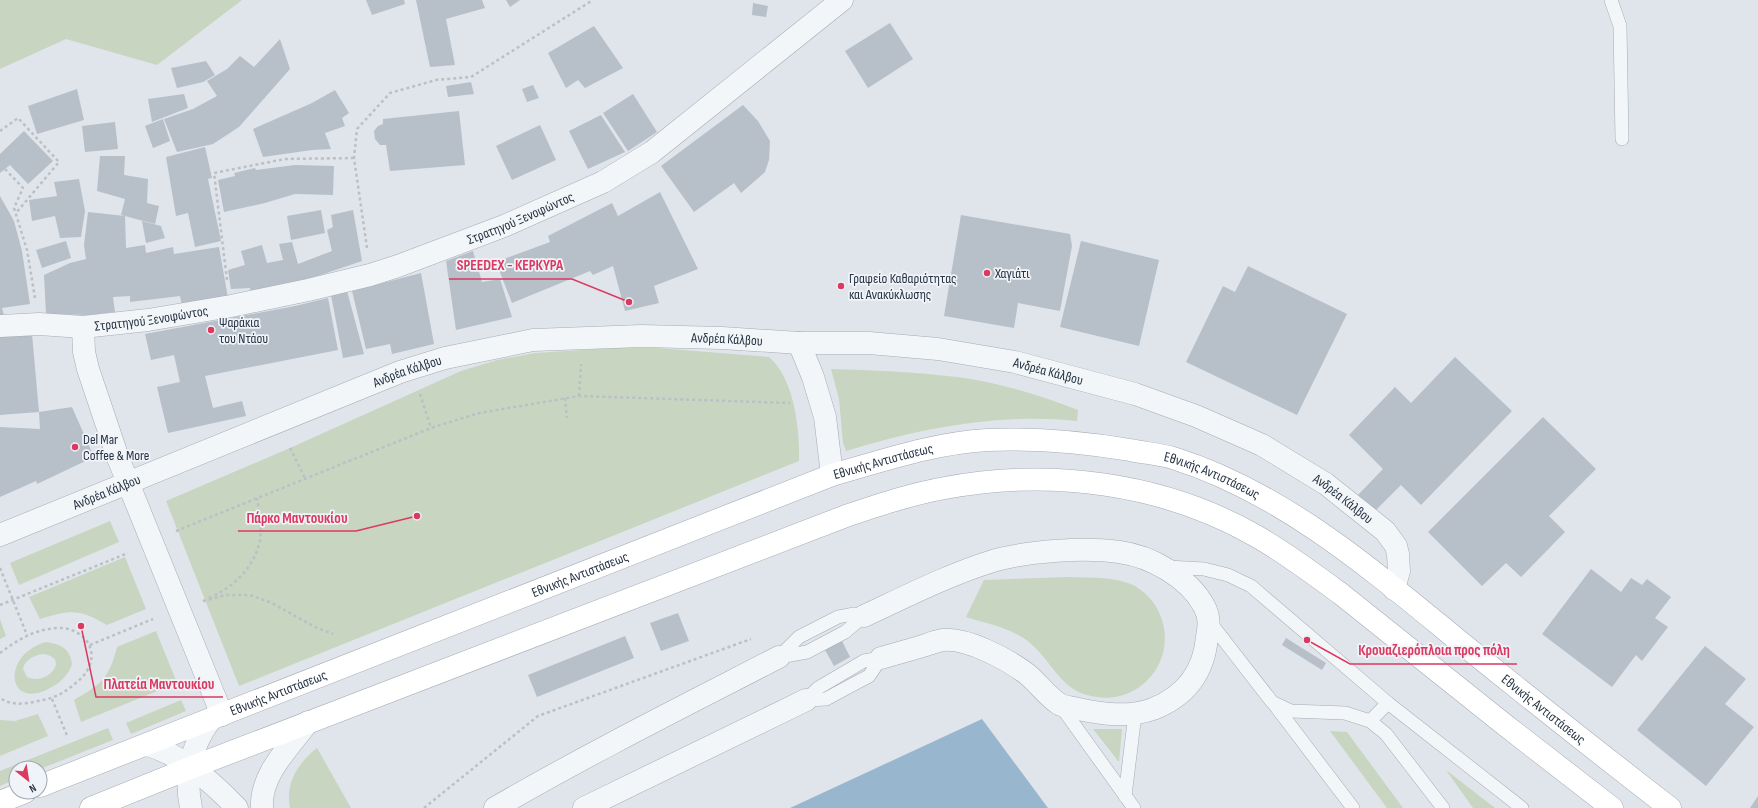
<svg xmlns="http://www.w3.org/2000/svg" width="1758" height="808" viewBox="0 0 1758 808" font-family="'Sofia Sans Condensed',sans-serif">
  <rect width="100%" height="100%" fill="#e0e5eb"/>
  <g fill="#c8d5c0" fill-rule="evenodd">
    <polygon points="0,0 242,0 157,65 66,39 0,69"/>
    <path d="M614,348H658L769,357C794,378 800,429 799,461L239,686L166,501L290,448L461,371L497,360L535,353Z"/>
    <path d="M831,369C873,370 915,372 957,377C998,382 1039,395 1078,410L1077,421C998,413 921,428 846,451L843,443L839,399Z"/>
    <polygon points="110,521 119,542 19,585 10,563"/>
    <path d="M125,557L146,609L107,625C79,608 70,610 40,619L29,597Z"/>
    <path d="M1067,577C1089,578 1112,576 1133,585C1141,589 1150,597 1155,605C1185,653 1142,711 1087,695C1060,688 1050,659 1030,643C1012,628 988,624 966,617L984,580Z"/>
    <polygon points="0,619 6,636 0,639"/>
    <path d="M156,631L177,683L81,722L74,700C101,684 109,679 117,647Z"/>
    <path d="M46,642C60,644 70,648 72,664C69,674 61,682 52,687C7,713 0,655 46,642ZM43,654C72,658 46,687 27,677L23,669C24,660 35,655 43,654Z"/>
    <polygon points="181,700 186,711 131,734 126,723"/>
    <polygon points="38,714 48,736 0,756 0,720 15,721"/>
    <polygon points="108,728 113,740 40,769 40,768 16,768 16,779 0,786 0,771"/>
    <polygon points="1093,729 1122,729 1119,762"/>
    <polygon points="1330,731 1347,732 1403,808 1387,808"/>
    <path d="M317,748L351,808H290C285,783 298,763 317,748Z"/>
    <polygon points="1446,770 1495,808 1473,808"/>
  </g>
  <polygon fill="#98b7ce" points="982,719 1048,808 790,808"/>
  <g fill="#b7bfc9">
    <polygon points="366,0 404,0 405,4 372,15"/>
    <polygon points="416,0 482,0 485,8 446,19 455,65 430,67"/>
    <polygon points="506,0 520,0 510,7"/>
    <polygon points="753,3 768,6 766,17 752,15"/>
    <polygon points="890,23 913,59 868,88 845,51"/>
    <polygon points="594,26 623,68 585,88 578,80 566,88 548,53"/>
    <polygon points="280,39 290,69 239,127 213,144 177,152 164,119 193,109 217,96 207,81 227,69 240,56 254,67"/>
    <polygon points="206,61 215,75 203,82 177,88 171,68"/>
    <polygon points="471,82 474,94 448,97 446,86"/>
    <polygon points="533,85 539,98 527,102 522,89"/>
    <polygon points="77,89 84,120 37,134 28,106"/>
    <polygon points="335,90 349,113 342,118 345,126 325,133 331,149 312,150 263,157 253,129 312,103"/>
    <polygon points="184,94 188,108 152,122 148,99"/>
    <polygon points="633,94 657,132 628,151 603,113"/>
    <polygon points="743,105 758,121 770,141 769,160 765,172 741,193 734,183 694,212 661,166"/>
    <polygon points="459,111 465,165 390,171 386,145 380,145 375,139 374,131 378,126 383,124 383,119"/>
    <polygon points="601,115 625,152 588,169 569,131"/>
    <polygon points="163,119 170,141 153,148 145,126"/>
    <polygon points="115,122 118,149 85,152 82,126"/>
    <polygon points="540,125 556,160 512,180 496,146"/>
    <polygon points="24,131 53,161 28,184 10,165 0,173 0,154"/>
    <polygon points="205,147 212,178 208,179 221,241 195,247 188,213 176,216 166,157"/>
    <polygon points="100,156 125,156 124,175 148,179 147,203 159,206 155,224 121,215 125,199 97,191"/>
    <polygon points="295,165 334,166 333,195 295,194 265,203 224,212 218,180 235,176 234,173 255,168 256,170"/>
    <polygon points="79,179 85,211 81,237 60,238 55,216 32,221 29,200 57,196 54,182"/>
    <polygon points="660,192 698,269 654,286 659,303 625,311 613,266 593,275 590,271 512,303 496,262 550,242 548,236 612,203 618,216"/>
    <polygon points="0,196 14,221 22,251 30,304 2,308 4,315 0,315"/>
    <polygon points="321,210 325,233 291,240 287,216"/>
    <polygon points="353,210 362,261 303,281 251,293 250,288 231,289 228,270 245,265 241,251 262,245 267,263 283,260 279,244 292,242 298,264 332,251 327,230 333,227 331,215"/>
    <polygon points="88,212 125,216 126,248 145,245 146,253 173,247 174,254 219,247 228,298 182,306 180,296 130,302 130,296 113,297 115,312 89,315 46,314 44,275 70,263 86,259 84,245"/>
    <polygon points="961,215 1070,234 1072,246 1060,311 1018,303 1014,328 944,316"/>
    <polygon points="142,221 161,226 165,238 146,243"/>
    <polygon points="66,241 71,258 42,268 36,250"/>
    <polygon points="1081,241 1159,260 1139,346 1060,327"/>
    <polygon points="473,251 482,282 500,279 512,317 456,330 446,261"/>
    <polygon points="1248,266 1347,314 1297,415 1186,362 1223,286 1235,292"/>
    <polygon points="421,273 434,344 392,354 390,344 366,349 352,291"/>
    <polygon points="347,291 364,354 343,358 331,295"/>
    <polygon points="328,298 338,350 205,376 213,408 242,401 246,416 168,433 157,387 180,382 174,355 151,360 145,334 295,306"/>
    <polygon points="32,334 39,412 0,415 0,337"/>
    <polygon points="1455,357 1512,411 1421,505 1401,485 1375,511 1358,495 1383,469 1349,435 1395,387 1411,403"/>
    <polygon points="72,407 94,457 37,484 36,481 0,497 0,427 40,429 39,412"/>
    <polygon points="1543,417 1596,469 1549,516 1565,532 1521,577 1506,563 1482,586 1428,532"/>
    <polygon points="1591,569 1621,592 1631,578 1642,585 1647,579 1671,597 1655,618 1668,627 1642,661 1636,655 1612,687 1542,634"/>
    <polygon points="678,613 689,641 661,651 650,623"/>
    <polygon points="625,636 634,658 537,697 528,675"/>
    <polygon points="1286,638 1326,663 1322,670 1282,645"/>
    <polygon points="842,641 850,657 834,666 825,650"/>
    <polygon points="1705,646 1746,679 1725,704 1754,727 1706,786 1637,730"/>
    <polygon points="1758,796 1758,808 1750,808"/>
  </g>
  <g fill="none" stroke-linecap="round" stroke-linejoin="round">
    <defs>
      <g id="service">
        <polyline points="1611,0 1620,26 1622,139"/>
        <polyline points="1167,567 1204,569 1228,575 1251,586 1388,703 1522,808"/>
        <polyline points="1209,621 1272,702 1291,711 1345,713 1370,721 1386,734 1443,808"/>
        <polyline points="779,657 799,637 838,617 853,614 864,616"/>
        <polyline points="779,657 807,652 845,632 864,616"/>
        <polyline points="806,700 826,699 852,685 869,676 881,658"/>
        <polyline points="806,700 818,688 864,661 881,658"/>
        <polyline points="1274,704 1353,808"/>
        <polyline points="1060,705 1134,808"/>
        <polyline points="1370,721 1388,703"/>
        <polyline points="1125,796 1135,714"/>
      </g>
      <g id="minor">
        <path id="s1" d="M0,326L39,324L83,327L148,320L231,306L308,290L370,275L398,266L504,226L603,182L652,152L842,0"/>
        <polyline points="83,327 84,352 88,369 118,458 222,715"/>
        <polyline points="799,343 813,377 825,417 832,475"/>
        <path id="s2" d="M0,535L400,372L445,358L533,340L642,336L722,338L799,343H869L938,349L1015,362L1135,394L1196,416L1262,445L1326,484L1385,531L1396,546L1398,554L1399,571L1394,589"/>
        <path d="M864,616C907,596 950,574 996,560C1031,551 1084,547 1119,552C1151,556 1189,578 1204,606C1210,617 1209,626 1207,637C1204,672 1186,696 1153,709C1128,718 1102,714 1078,709C1072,707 1064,707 1059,704C1047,696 1038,683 1027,674C1007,659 968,638 943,640C936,641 929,644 923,646C909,650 895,654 881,658"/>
        <path d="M147,745C181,754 213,783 237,808"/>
        <path d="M191,808C184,774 191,746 211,719"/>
        <path d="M262,808C260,774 289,748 308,722"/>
        <path d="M495,808C588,754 684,706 779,657"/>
        <polyline points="584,808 806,700"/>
      </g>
      <g id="secondary">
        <path id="s3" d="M40,786L832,475C882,461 934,443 987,440C1035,438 1082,442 1130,450C1144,453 1159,454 1173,458C1282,492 1371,569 1459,641C1528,697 1599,753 1670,808"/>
        <polyline points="0,802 25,792"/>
        <path d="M91,808L190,768L846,516C879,505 911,494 945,488C1049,468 1164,483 1256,536C1286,553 1314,574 1341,594L1505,725L1612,808"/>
      </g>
    </defs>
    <use href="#service" stroke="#a5acb6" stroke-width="14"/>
    <use href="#minor" stroke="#a5acb6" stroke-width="23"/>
    <use href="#secondary" stroke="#a5acb6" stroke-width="23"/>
    <g stroke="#bac0c6" stroke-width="2.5" stroke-dasharray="3 3" stroke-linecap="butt">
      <polyline points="0,131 18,118 59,162 16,213"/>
      <polyline points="5,169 23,188 14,208 27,250 35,298"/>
      <polyline points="367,248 354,158 357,129 390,93 436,80 471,77 593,0"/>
      <polyline points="227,280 214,173 285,159 354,158"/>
      <polyline points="420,394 431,428"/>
      <polyline points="579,396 581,364"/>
      <polyline points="565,398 567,418"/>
      <polyline points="290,448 305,478"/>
      <polyline points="176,531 431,428 479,413 579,396 790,403"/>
      <polyline points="0,568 27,635"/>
      <path d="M209,598C232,588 253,569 259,544C263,530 259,511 257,498"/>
      <polyline points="203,601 226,595 250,595 272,603 315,627 333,634"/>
      <polyline points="0,605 128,553"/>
      <polyline points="90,645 153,619"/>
      <path d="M0,653C17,640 35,629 58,628C80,627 100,647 88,669C84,677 77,682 71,687C61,695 51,699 38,701C25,704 12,706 0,698"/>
      <polyline points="52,699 68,738"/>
      <polyline points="424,808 538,716 751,639"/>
    </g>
    <use href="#service" stroke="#f3f6f8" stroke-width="13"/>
    <use href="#minor" stroke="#f3f6f8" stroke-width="22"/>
    <use href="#secondary" stroke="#fff" stroke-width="22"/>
  </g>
  <g fill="#dc3960" stroke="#f0f4f8" stroke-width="1.5">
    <circle cx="987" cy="273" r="4"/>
    <circle cx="841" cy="286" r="4"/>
    <circle cx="211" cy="330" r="4"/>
    <circle cx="75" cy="447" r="4"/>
  </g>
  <g text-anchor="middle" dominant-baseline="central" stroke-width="3.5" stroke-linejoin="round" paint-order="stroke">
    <g font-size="14" fill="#273444" stroke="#f0f4f8">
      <text stroke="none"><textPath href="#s1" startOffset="536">Στρατηγού Ξενοφώντος</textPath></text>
      <text stroke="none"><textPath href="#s1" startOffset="152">Στρατηγού Ξενοφώντος</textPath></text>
      <text stroke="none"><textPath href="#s2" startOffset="763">Ανδρέα Κάλβου</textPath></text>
      <text stroke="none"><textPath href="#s2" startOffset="439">Ανδρέα Κάλβου</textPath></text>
      <text stroke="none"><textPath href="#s2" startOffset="1087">Ανδρέα Κάλβου</textPath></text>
      <text stroke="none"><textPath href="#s3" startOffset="904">Εθνικής Αντιστάσεως</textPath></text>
      <text stroke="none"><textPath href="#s3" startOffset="1240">Εθνικής Αντιστάσεως</textPath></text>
      <text stroke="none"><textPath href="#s2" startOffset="115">Ανδρέα Κάλβου</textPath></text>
      <text stroke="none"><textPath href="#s2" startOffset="1411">Ανδρέα Κάλβου</textPath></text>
      <text stroke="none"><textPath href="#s3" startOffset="580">Εθνικής Αντιστάσεως</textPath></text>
      <text stroke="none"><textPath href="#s3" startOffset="256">Εθνικής Αντιστάσεως</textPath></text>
      <text stroke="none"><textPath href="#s3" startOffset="1648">Εθνικής Αντιστάσεως</textPath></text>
    </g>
    <g font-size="14" fill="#273444" stroke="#f0f4f8" text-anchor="start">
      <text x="995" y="273">Χαγιάτι</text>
      <text x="849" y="278">Γραφείο Καθαριότητας<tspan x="849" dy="16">και Ανακύκλωσης</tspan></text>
      <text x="219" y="322">Ψαράκια<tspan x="219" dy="16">του Ντάου</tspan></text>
      <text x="83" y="439">Del Mar<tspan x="83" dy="16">Coffee &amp; More</tspan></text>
    </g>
  </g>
  <path fill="none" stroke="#dc3960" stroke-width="1.5" d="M629 302L572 279H449M417 516L356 531H238M1307 640L1350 664H1517M81 626L96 697H223"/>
  <g fill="#dc3960" stroke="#f0f4f8" stroke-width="1.5">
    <circle cx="629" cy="302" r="4"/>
    <circle cx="417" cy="516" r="4"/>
    <circle cx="1307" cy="640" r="4"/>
    <circle cx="81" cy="626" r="4"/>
  </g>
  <g font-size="15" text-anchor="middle" font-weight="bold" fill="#dc3960" stroke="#f0f4f8" stroke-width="3.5" stroke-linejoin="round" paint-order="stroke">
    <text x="510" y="270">SPEEDEX - ΚΕΡΚΥΡΑ</text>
    <text x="297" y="523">Πάρκο Μαντουκίου</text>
    <text x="1434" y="655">Κρουαζιερόπλοια προς πόλη</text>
    <text x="159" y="689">Πλατεία Μαντουκίου</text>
  </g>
  <g transform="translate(28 780) rotate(150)"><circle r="19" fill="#f0f4f8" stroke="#a0a7b0"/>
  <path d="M0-3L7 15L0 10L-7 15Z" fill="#dc3960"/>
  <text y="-6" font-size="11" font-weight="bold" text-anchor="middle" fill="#273444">N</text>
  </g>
</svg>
